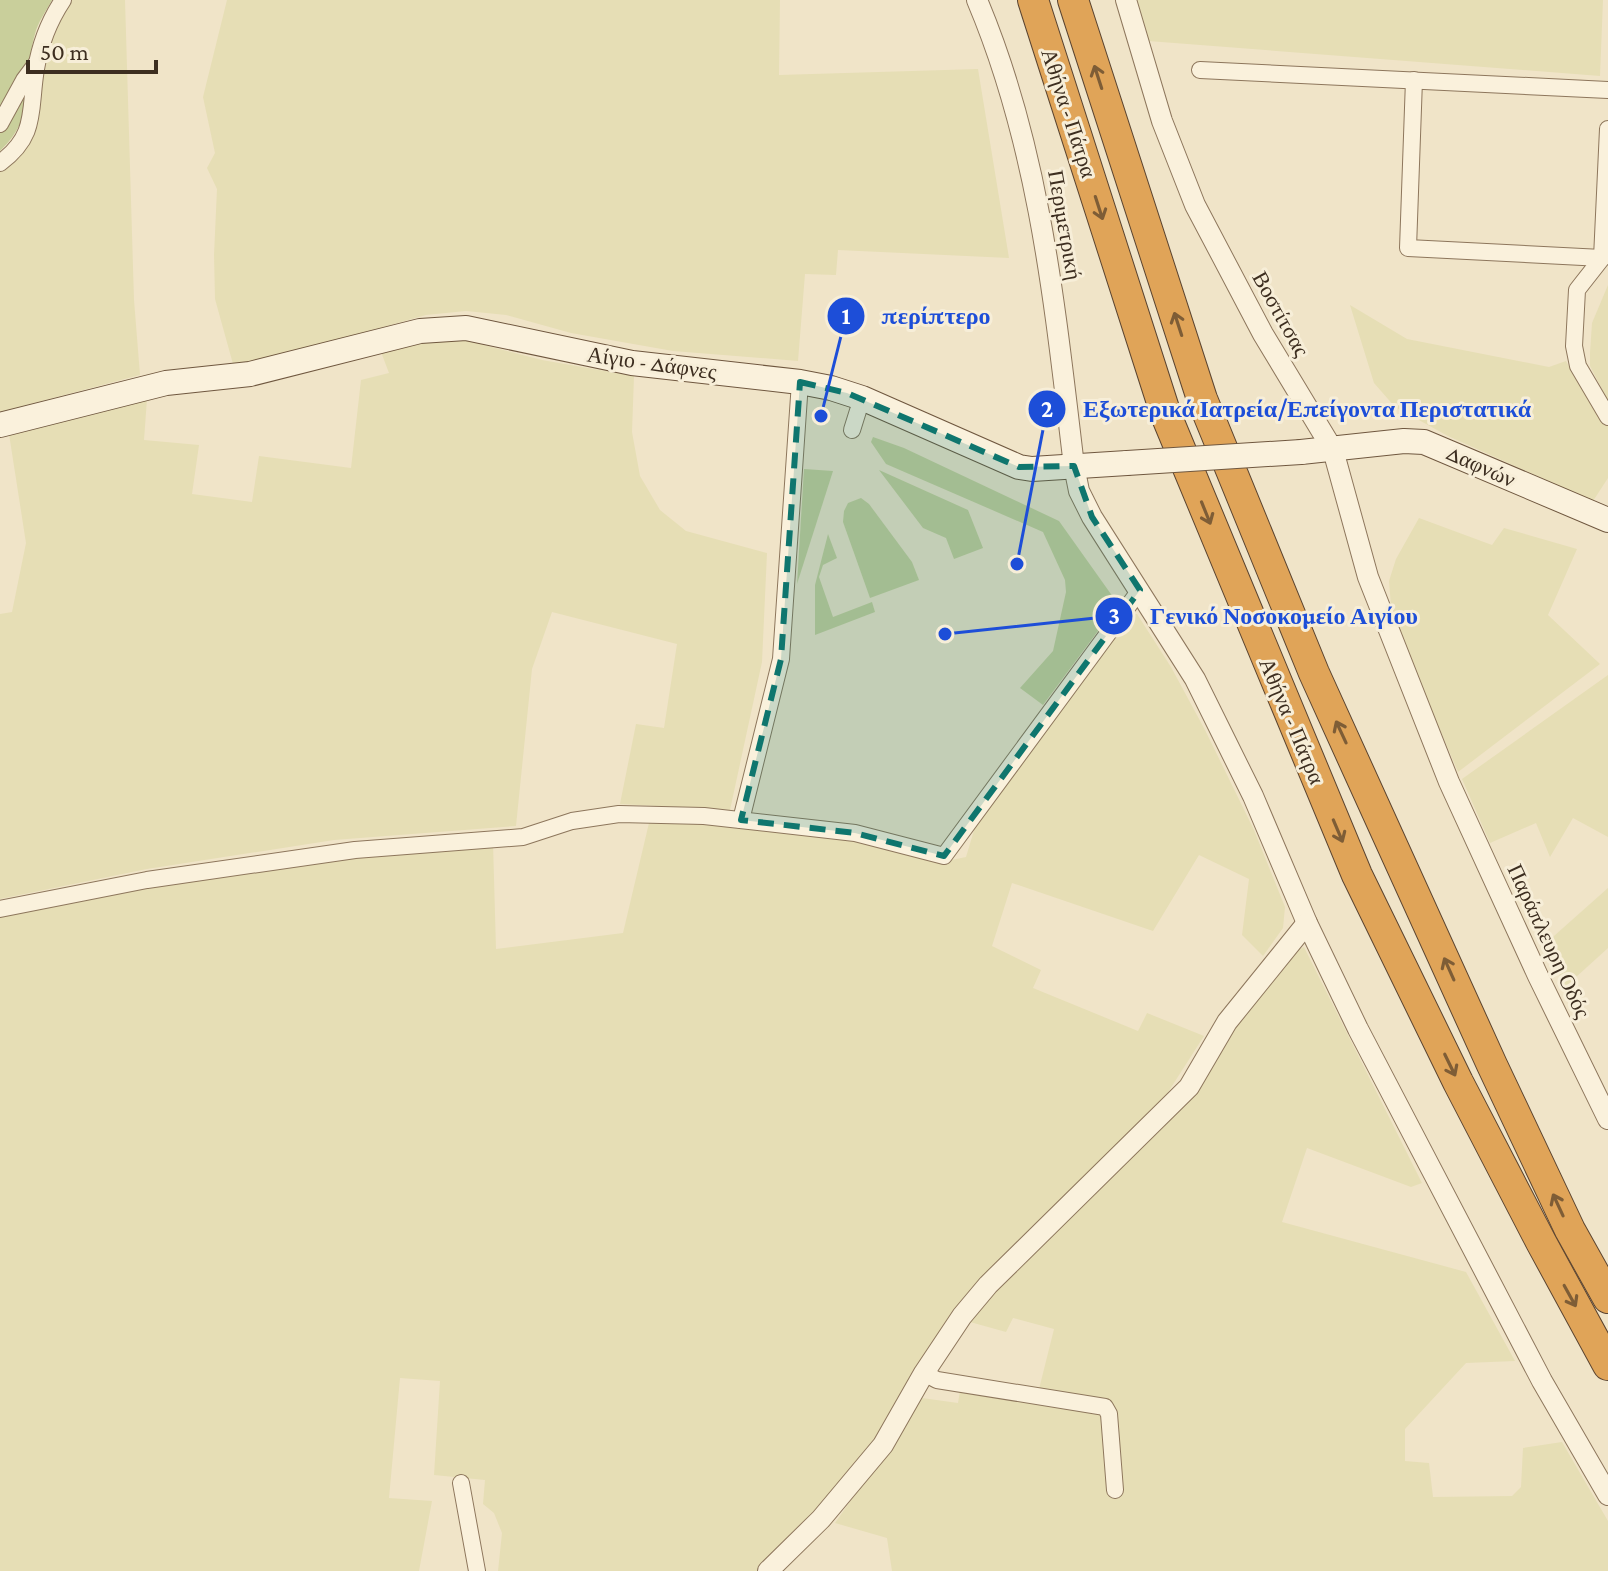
<svg xmlns="http://www.w3.org/2000/svg" width="1608" height="1571" viewBox="0 0 1608 1571" font-family="'Crimson Pro',serif">
  <rect width="100%" height="100%" fill="#f0e4c8"/>
  <g fill="#e6deb5">
    <polygon points="67,0 125,0 134,300 140,375 0,412 0,168 24,147 45,48"/>
    <polygon points="227,0 780,0 779,75 978,69 1009,258 838,250 836,275 805,274 798,361 673,351 571,333 506,315 466,311 426,315 270,359 233,364 215,299 214,255 217,189 207,168 215,153 203,97"/>
    <polygon points="1137,0 1603,0 1600,76 1148,41"/>
    <polygon points="1608,285 1608,401 1590,366 1590,353 1592,323"/>
    <polygon points="1350,305 1407,339 1549,367 1566,361 1582,390 1608,423 1608,478 1593,501 1448,436 1395,407 1374,383"/>
    <polygon points="435,338 461,339 542,360 634,376 632,432 640,476 660,510 686,531 767,553 762,662 730,810 620,804 636,724 664,728 677,644 552,612 532,669 516,826 334,840 147,869 0,899 0,614 12,612 26,543 9,434 147,399 144,440 199,445 192,494 252,502 259,456 351,468 361,380 389,373 381,352"/>
    <polygon points="1419,518 1492,545 1504,528 1577,549 1548,615 1600,664 1458,772 1408,655 1391,606 1389,581 1396,559"/>
    <polygon points="1128,614 1137,614 1171,667 1205,730 1254,830 1285,907 1283,928 1263,956 1242,935 1249,879 1199,855 1153,931 1012,883 992,946 1041,970 1033,988 1138,1031 1147,1013 1204,1036 1165,1097 985,1280 877,1441 820,1512 759,1571 498,1571 502,1533 494,1513 483,1504 485,1480 434,1475 440,1381 400,1378 389,1498 432,1501 419,1571 0,1571 0,914 349,854 493,843 496,949 623,933 649,823 741,824 853,837 942,862 966,857 975,827"/>
    <polygon points="1608,675 1608,837 1573,818 1550,857 1536,823 1490,843 1462,779"/>
    <polygon points="1608,888 1608,948 1565,987 1545,944"/>
    <polygon points="1304,947 1422,1183 1411,1187 1307,1148 1282,1222 1466,1272 1515,1361 1466,1363 1405,1429 1405,1461 1429,1463 1433,1497 1512,1496 1521,1487 1523,1448 1562,1442 1608,1521 1608,1571 892,1571 887,1538 835,1523 922,1398 958,1403 962,1379 1039,1389 1054,1329 1013,1318 1006,1332 970,1322 992,1293 1191,1090 1284,956"/>
  </g>
  <g fill="#c9cf9b">
    <path d="M0,0H52C46,11 38,22 35,34C22,78 39,115 0,151Z"/>
    <polygon points="873,437 904,448 1059,521 1118,604 1043,705 1020,688 1053,651 1066,592 1065,580 1043,532 886,464 871,442"/>
    <polygon points="804,469 833,471 797,584"/>
    <polygon points="879,470 968,510 983,548 954,559 946,538 923,528"/>
    <polygon points="861,498 869,504 912,562 919,580 870,598 843,522 844,511 848,503"/>
    <polygon points="828,534 837,558 823,565 819,577 833,617 872,602 875,612 815,635 815,585"/>
  </g>
  <g fill="none" stroke-linecap="round" stroke-linejoin="round">
    <defs>
      <g id="minor">
        <polyline points="1200,70 1608,90"/>
        <polyline points="1414,80 1408,248 1602,258"/>
        <polyline points="0,124 24,80 36,64"/>
        <path d="M0,163C38,135 29,110 36,69C40,45 49,21 63,0"/>
        <polyline points="1606,253 1577,290 1574,346 1578,366 1608,417"/>
        <polyline points="1602,258 1608,129"/>
        <polyline points="852,430 862,398"/>
        <polyline points="741,820 781,659 800,382"/>
        <polyline points="0,909 147,880 355,850 523,837 572,821 619,814 704,816 855,833 944,856 1140,590"/>
        <polyline points="924,1373 937,1380 1105,1407 1109,1414 1115,1490"/>
        <polyline points="461,1483 477,1571"/>
      </g>
      <g id="tertiary">
        <path d="M977,0C1040,149 1055,308 1074,466L1079,491L1092,517L1195,679L1253,796L1307,923L1358,1029L1542,1381L1608,1495"/>
        <polyline points="1126,0 1162,121 1195,205 1263,334 1333,450 1368,577 1449,782 1538,976 1608,1119"/>
        <polyline points="768,1571 821,1519 883,1445 924,1373 962,1316 988,1285 1189,1087 1227,1022 1307,923"/>
      </g>
      <g id="secondary">
        <polyline points="0,425 166,383 250,374 420,331 466,328 632,363 800,382 831,388 862,398 1019,467 1032,469 1127,463"/>
        <polyline points="1301,452 1404,441 1424,442 1608,520"/>
      </g>
      <g id="motorway">
        <polyline points="1033,0 1166,415 1357,875 1458,1082 1541,1242 1608,1365"/>
        <polyline points="1073,0 1202,399 1314,673 1492,1065 1570,1230 1608,1298"/>
      </g>
    </defs>
    <use href="#minor" stroke="#8d765c" stroke-width="18"/>
    <use href="#tertiary" stroke="#8d765c" stroke-width="22"/>
    <use href="#secondary" stroke="#6f573f" stroke-width="26"/>
    <use href="#motorway" stroke="#5b4430" stroke-width="32"/>
    <use href="#minor" stroke="#faf1dc" stroke-width="16"/>
    <use href="#tertiary" stroke="#faf1dc" stroke-width="20"/>
    <use href="#secondary" stroke="#faf1dc" stroke-width="24"/>
    <use href="#motorway" stroke="#e0a458" stroke-width="30"/>
    <defs>
      <polyline id="secondary-bridge" points="1127,463 1301,452"/>
    </defs>
    <use href="#secondary-bridge" stroke="#6f573f" stroke-width="26" stroke-linecap="butt"/>
    <use href="#secondary-bridge" stroke="#faf1dc" stroke-width="24"/>
  </g>
  <defs><path id="oneway-shaft" d="M-6 0H5M1.5-3L5.5 0L1.5 3" fill="none" stroke-width="1.6" stroke-linecap="round" stroke-linejoin="round" transform="scale(2)"/></defs>
  <g stroke="#7e5d36">
    <use href="#oneway-shaft" transform="translate(1098 77) rotate(-108)"/>
    <use href="#oneway-shaft" transform="translate(1099 208) rotate(72)"/>
    <use href="#oneway-shaft" transform="translate(1178 324) rotate(-108)"/>
    <use href="#oneway-shaft" transform="translate(1206 513) rotate(68)"/>
    <use href="#oneway-shaft" transform="translate(1341 732) rotate(-115)"/>
    <use href="#oneway-shaft" transform="translate(1338 831) rotate(67)"/>
    <use href="#oneway-shaft" transform="translate(1449 969) rotate(-114)"/>
    <use href="#oneway-shaft" transform="translate(1450 1065) rotate(64)"/>
    <use href="#oneway-shaft" transform="translate(1558 1205) rotate(-115)"/>
    <use href="#oneway-shaft" transform="translate(1570 1296) rotate(61)"/>
  </g>
  <path fill="#0f766e" fill-opacity="0.2" stroke="#0f766e" stroke-width="6" stroke-dasharray="16 10" stroke-linejoin="round" d="M800,382L847,393L1019,467L1074,466L1092,517L1140,590L944,856L855,833L741,820L781,659Z"/>
  <g text-anchor="middle" dominant-baseline="central" stroke-width="6" stroke-linejoin="round" paint-order="stroke">
    <g font-size="22" fill="#3d2e20" stroke="#f7eed8">
      <text transform="translate(1069 113) rotate(72)">Αθήνα - Πάτρα</text>
      <text transform="translate(1065 225) rotate(80)">Περιμετρική</text>
      <text transform="translate(1281 314) rotate(61)">Βοστίτσας</text>
      <text transform="translate(652 363) rotate(8)">Αίγιο - Δάφνες</text>
      <text transform="translate(1481 466) rotate(24)">Δαφνών</text>
      <text transform="translate(1292 721) rotate(67)">Αθήνα - Πάτρα</text>
      <text transform="translate(1549 941) rotate(65)">Παράπλευρη Οδός</text>
    </g>
  </g>
  <path fill="none" stroke="#1d4ed8" stroke-width="3" d="M821 416L846 316M1017 564L1047 409M945 634L1114 616"/>
  <g fill="#1d4ed8" stroke="#f7eed8" stroke-width="3">
    <circle cx="821" cy="416" r="8"/>
    <circle cx="1017" cy="564" r="8"/>
    <circle cx="945" cy="634" r="8"/>
    <circle cx="846" cy="316" r="20"/>
    <circle cx="1047" cy="409" r="20"/>
    <circle cx="1114" cy="616" r="20"/>
  </g>
  <g font-size="24" text-anchor="middle" font-weight="bold" fill="#fff">
    <text x="846" y="324">1</text>
    <text x="1047" y="417">2</text>
    <text x="1114" y="624">3</text>
  </g>
  <g font-size="24" text-anchor="middle" font-weight="bold" fill="#1d4ed8" stroke="#f7eed8" stroke-width="6" stroke-linejoin="round" paint-order="stroke">
    <text x="936" y="324">περίπτερο</text>
    <text x="1307" y="417">Εξωτερικά Ιατρεία/Επείγοντα Περιστατικά</text>
    <text x="1284" y="624">Γενικό Νοσοκομείο Αιγίου</text>
  </g>
  <path d="M28 60v12h128v-12" fill="none" stroke="#3d2e20" stroke-width="4"/>
  <text x="40" y="60" font-size="24" fill="#3d2e20" stroke="#f7eed8" stroke-width="6" paint-order="stroke">50 m</text>
</svg>
